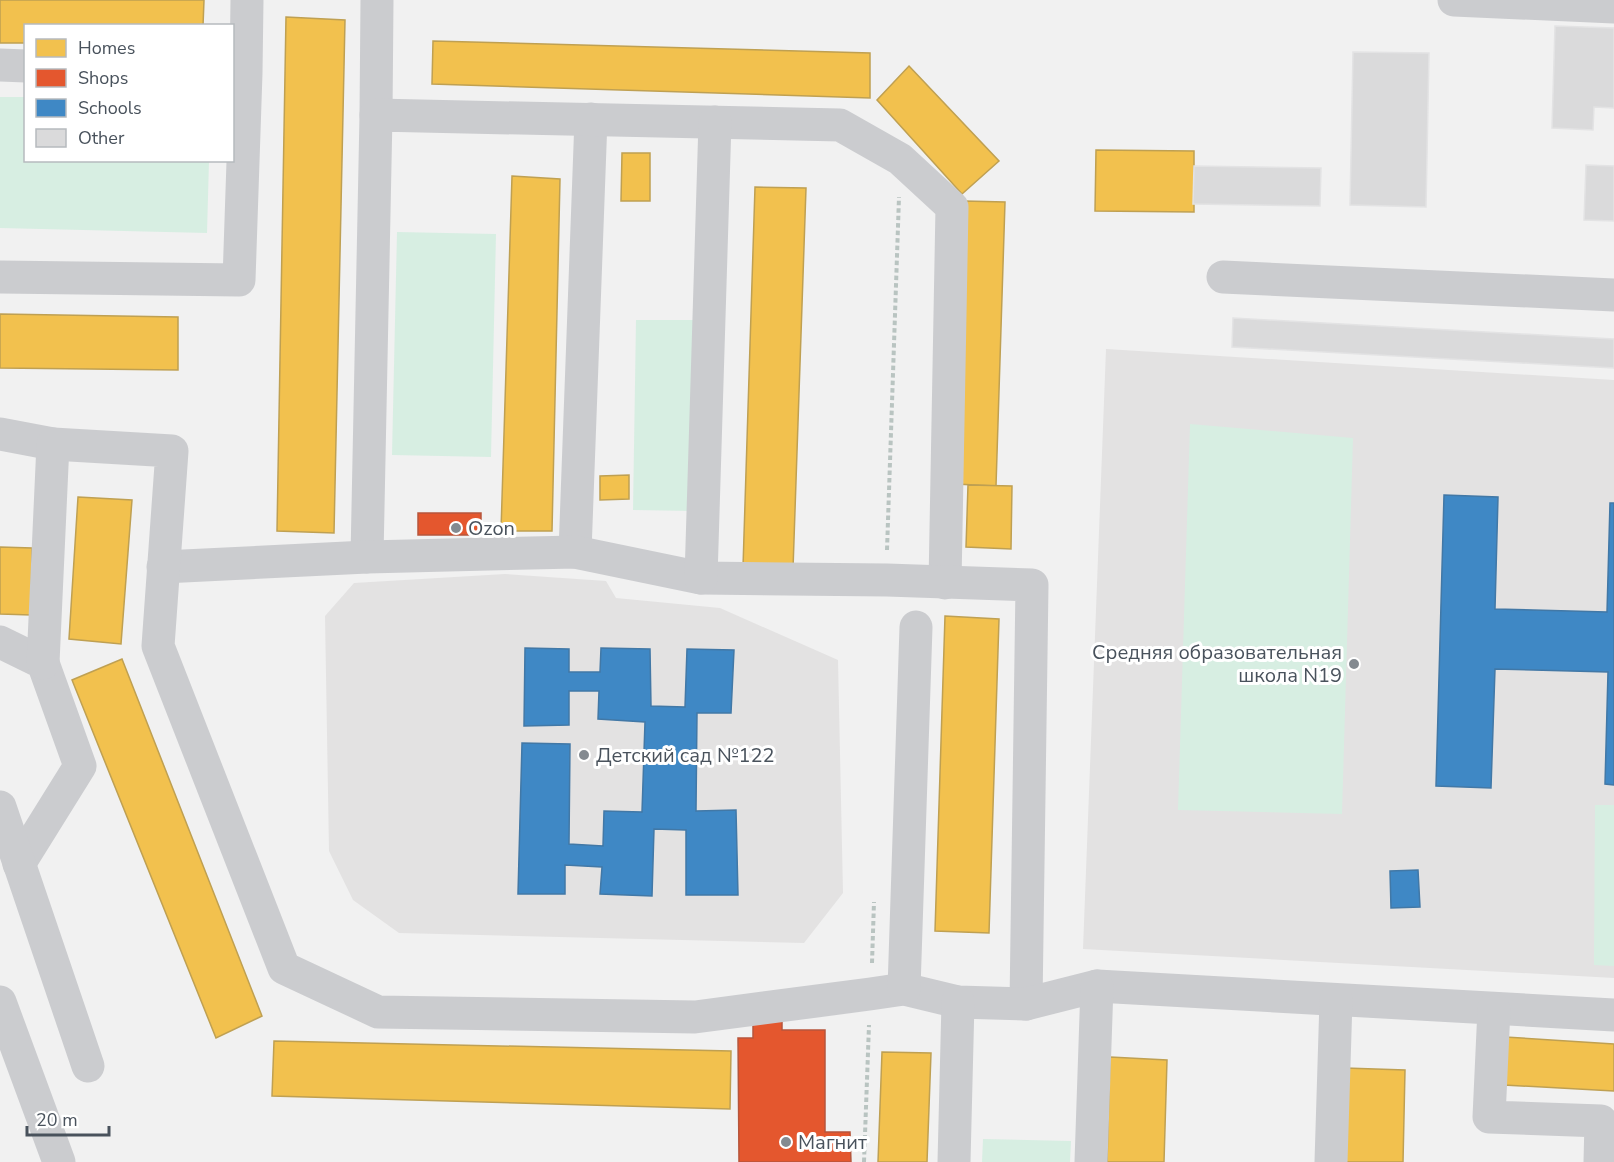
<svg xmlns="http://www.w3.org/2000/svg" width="1614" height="1162" viewBox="0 0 1614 1162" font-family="'Nunito Sans',sans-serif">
  <rect width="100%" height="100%" fill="#f1f1f1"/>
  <g fill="#e3e2e2">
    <polygon points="1106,349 1614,380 1614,978 1083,949"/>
    <polygon points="505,574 606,581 616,598 720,608 838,660 843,893 804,943 399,933 353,900 329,851 325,616 354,583"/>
  </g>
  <g fill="#d7eee2">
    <polygon points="0,97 25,97 26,160 209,161 207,233 0,228"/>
    <polygon points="397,232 496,234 491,457 392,455"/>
    <polygon points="636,320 696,320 693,511 633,510"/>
    <polygon points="1190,424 1353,438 1342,814 1178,810"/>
    <polygon points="1595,805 1614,805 1614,966 1594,965"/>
    <polygon points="983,1139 1071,1141 1070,1162 982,1162"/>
  </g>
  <g fill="#f2c14e" stroke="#bfa052" stroke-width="1.5">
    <polygon points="0,0 204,0 203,26 26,26 26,43 0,43"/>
    <polygon points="286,17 345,20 334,533 277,531"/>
    <polygon points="433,41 870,53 870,98 432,84"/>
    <polygon points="909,66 999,161 962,194 877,100"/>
    <polygon points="1096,150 1194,151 1194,212 1095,211"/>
    <polygon points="622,153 650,153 650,201 621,201"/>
    <polygon points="512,176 560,179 552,531 501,531"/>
    <polygon points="755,187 806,188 793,569 743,567"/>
    <polygon points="964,201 1005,202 996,486 955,484"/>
    <polygon points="0,314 178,317 178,370 0,368"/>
    <polygon points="629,475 629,499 600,500 600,476"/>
    <polygon points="968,485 1012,486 1011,549 966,547"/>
    <polygon points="78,497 132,500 121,644 69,639"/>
    <polygon points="0,547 32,548 31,615 0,614"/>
    <polygon points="945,616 999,619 989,933 935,931"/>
    <polygon points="122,659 262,1016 216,1038 72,680"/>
    <polygon points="1505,1037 1614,1044 1614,1091 1504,1085"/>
    <polygon points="274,1041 731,1051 730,1109 272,1096"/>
    <polygon points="882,1052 931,1053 927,1162 878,1162"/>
    <polygon points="1110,1057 1167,1060 1164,1162 1107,1162"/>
    <polygon points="1345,1068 1405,1070 1403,1162 1343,1162"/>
  </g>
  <g fill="#e4572e" stroke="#b6563c" stroke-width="1.5">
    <rect x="418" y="513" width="63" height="22"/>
    <polygon points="753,1018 782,1019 782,1030 825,1030 825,1132 850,1132 851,1162 739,1162 738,1038 753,1038"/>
  </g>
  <g fill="#3f88c5" stroke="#4278a6" stroke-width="1.5">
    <polygon points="1444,495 1498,497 1495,609 1607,612 1610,503 1614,503 1614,785 1605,784 1608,672 1495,669 1491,788 1436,786"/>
    <polygon points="525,648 569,649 569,672 600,672 601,648 650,649 651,706 685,707 687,649 734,650 731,713 697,713 696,811 736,810 738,895 686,895 686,830 654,829 652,896 600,894 602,867 565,865 565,894 518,894 522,743 570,744 569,844 603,846 604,811 642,812 645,722 598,719 599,691 569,691 569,725 524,726"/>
    <polygon points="1418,870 1420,907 1391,908 1390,871"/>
  </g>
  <g fill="#dadadb" stroke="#e3e3e4" stroke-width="1.5">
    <polygon points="1555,26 1614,28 1614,108 1594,107 1593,130 1552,128"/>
    <polygon points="1353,52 1429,53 1426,207 1350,205"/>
    <polygon points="1586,165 1614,166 1614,221 1584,220"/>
    <polygon points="1194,166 1321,168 1320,206 1193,204"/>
    <polygon points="1233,318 1614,339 1614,368 1232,347"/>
  </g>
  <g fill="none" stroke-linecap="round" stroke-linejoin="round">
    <g stroke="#b9c4c1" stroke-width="4" stroke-dasharray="4.5 3" stroke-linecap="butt">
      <polyline points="887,550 899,197"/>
      <polyline points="872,963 874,902"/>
      <polyline points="864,1162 869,1025"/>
    </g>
    <g stroke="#cbcccf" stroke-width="33">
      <polyline points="1454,0 1614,7"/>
      <polyline points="0,65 26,66"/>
      <polyline points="376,115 377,0"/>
      <polyline points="0,277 239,280 246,73 247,0"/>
      <polyline points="1223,277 1614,295"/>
      <polyline points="0,434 53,444"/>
      <polyline points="575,552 591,119"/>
      <polyline points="367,557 376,115 840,125 900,159 952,207 945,583"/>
      <polyline points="163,567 367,557 575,552 701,578 887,580 1032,585 1026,1004"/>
      <polyline points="701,578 715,122"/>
      <polyline points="0,642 43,663 80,766 19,864"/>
      <polyline points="43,663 53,444 172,451 158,646 284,968 378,1012 695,1017 870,994 904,989 958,1002 1026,1004 1097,986 1614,1015"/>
      <polyline points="0,807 88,1066"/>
      <polyline points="904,989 916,627"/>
      <polyline points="0,1002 59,1162"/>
      <polyline points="1494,1009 1489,1117 1601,1121 1600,1162"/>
      <polyline points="954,1162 958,1002"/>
      <polyline points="1091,1162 1097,986"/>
      <polyline points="1331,1162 1336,1000"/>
    </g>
  </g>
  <g fill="#848a90" stroke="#fff" stroke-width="2">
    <circle cx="456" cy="528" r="6"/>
    <circle cx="1354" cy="664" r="6"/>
    <circle cx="584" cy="755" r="6"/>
    <circle cx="786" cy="1142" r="6"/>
  </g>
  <g text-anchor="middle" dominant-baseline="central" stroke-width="6" stroke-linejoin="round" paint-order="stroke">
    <g font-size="20" fill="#49525c" stroke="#fff" text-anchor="start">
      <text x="468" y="528">Ozon</text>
      <text x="1342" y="652" text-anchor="end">Средняя образовательная<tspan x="1342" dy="23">школа N19</tspan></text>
      <text x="596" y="755">Детский сад №122</text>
      <text x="798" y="1142">Магнит</text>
    </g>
  </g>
  <rect x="24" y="24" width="210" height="138" fill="#ffffff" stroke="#b6babe" stroke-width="1.5"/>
  <rect x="36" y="39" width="30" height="18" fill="#f2c14e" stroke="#b6babe" stroke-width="1.5"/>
  <text x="78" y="54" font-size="18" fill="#49525c">Homes</text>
  <rect x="36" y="69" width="30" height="18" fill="#e4572e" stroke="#b6babe" stroke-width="1.5"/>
  <text x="78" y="84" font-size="18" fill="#49525c">Shops</text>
  <rect x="36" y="99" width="30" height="18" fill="#3f88c5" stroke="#b6babe" stroke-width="1.5"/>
  <text x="78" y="114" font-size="18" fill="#49525c">Schools</text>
  <rect x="36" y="129" width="30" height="18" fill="#dadadb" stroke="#b6babe" stroke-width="1.5"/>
  <text x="78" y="144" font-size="18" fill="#49525c">Other</text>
  <path d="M27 1126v9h82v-9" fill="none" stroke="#49525c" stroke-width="3"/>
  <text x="36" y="1126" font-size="18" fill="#49525c" stroke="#ffffff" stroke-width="4.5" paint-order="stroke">20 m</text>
</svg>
